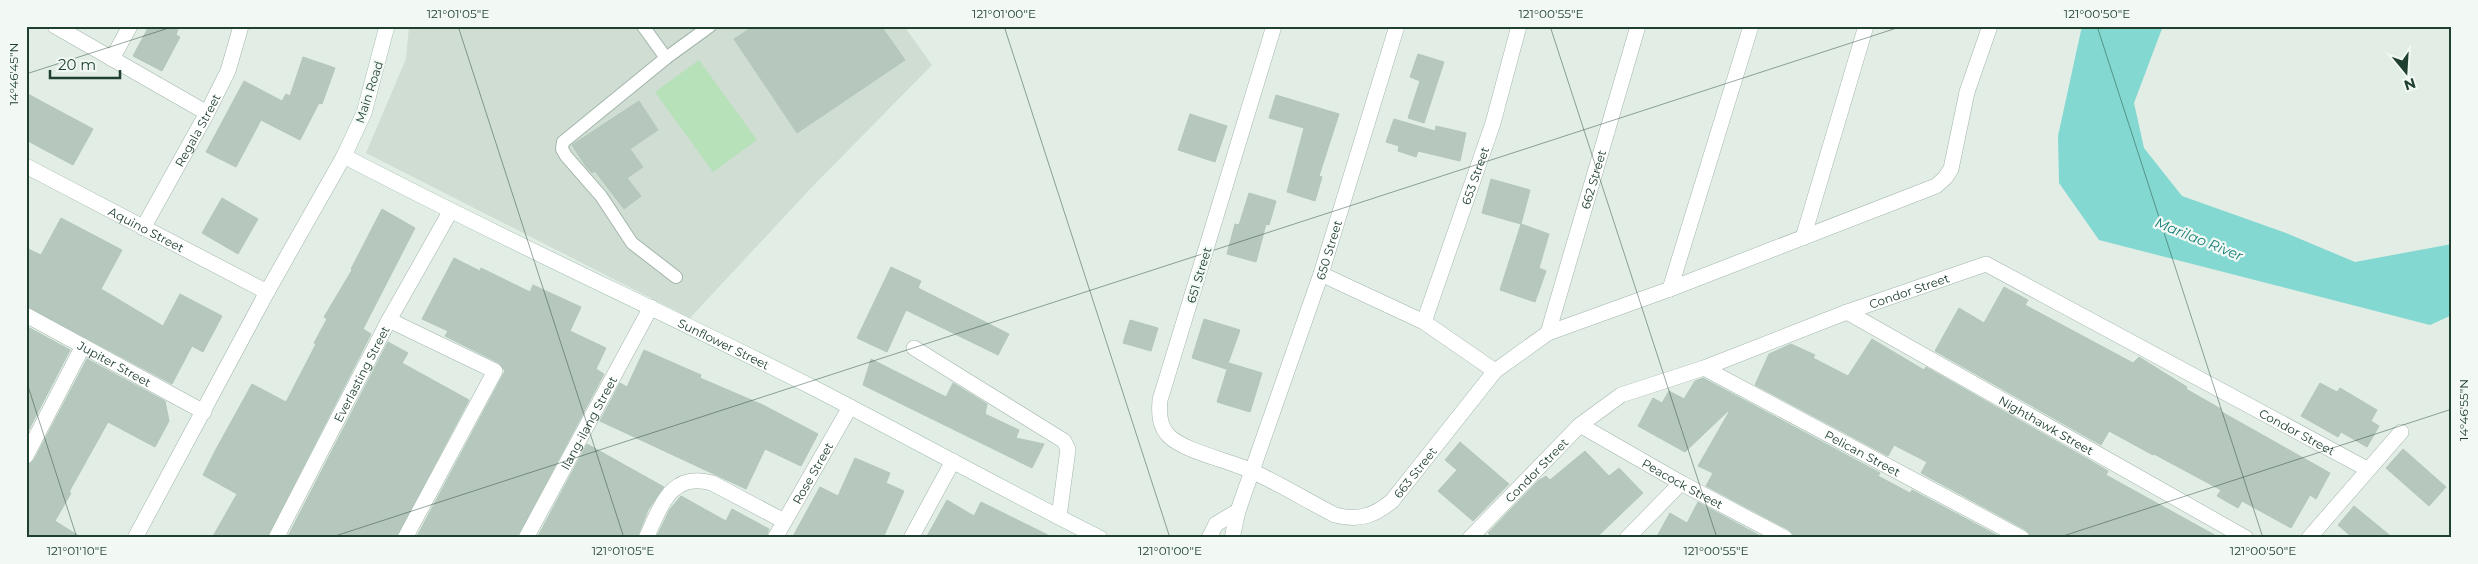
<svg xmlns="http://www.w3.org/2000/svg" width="2478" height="564" viewBox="0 0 2478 564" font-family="Montserrat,sans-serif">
  <rect width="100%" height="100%" fill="#e1ede5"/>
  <polygon fill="#cfddd3" points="409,26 904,26 932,65 811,188 690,318 366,153 406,59"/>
  <polygon fill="#b7e1b9" points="699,60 757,140 713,172 655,92"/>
  <polygon fill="#83d8d1" points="2082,26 2163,26 2134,103 2144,148 2182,196 2286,233 2355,262 2452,244 2452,315 2430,325 2099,240 2059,183 2058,136"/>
  <g fill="#b6c8bd" stroke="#b3c7ba">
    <polygon points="149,26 179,26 176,35 180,37 162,71 133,56"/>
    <polygon points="754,26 881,26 905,60 797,133 734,39"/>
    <polygon points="1418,54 1444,62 1424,123 1408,118 1420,81 1410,77"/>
    <polygon points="303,57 335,68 322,104 319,103 300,140 261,120 236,167 206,152 244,81 282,101 286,94 290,96"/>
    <polygon points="26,93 93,129 73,165 26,140"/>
    <polygon points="1276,95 1339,114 1319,176 1322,177 1315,201 1287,192 1304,128 1269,118"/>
    <polygon points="639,101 658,130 630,149 643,167 627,178 641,196 624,209 595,171 592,173 585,165 572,145"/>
    <polygon points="1190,114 1227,126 1215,162 1178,150"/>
    <polygon points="1394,119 1435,131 1436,126 1466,133 1460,161 1418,151 1416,157 1398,151 1399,146 1386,142"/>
    <polygon points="1491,179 1530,190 1521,224 1482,213"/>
    <polygon points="1249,193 1276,201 1269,225 1266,224 1256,262 1227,254 1235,224 1239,225"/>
    <polygon points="222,198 258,219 238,254 202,233"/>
    <polygon points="382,209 415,228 363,329 371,334 267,538 212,538 237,494 203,475 215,451 252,384 286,402 316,344 314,343 327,319 324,317 352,270 351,269"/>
    <polygon points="61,218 122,250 101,289 163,326 180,294 222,316 203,352 192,346 172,384 26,306 26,248 41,255"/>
    <polygon points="1521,224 1549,234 1539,268 1546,271 1535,302 1500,290"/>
    <polygon points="454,258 480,271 481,268 530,292 533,285 581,307 570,331 606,348 596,369 604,374 517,538 416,538 505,371 499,363 445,336 448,331 422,319"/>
    <polygon points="891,267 921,281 918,288 1009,334 998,355 906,310 887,352 857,338"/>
    <polygon points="2004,287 2028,300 2025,305 2133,363 2139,357 2187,387 2186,389 2221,409 2220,411 2330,473 2316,499 2310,495 2291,528 2242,501 2238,508 2217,496 2221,490 2154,454 2153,455 2109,431 2101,445 1935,351 1959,308 1984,323"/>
    <polygon points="1204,319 1240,330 1226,369 1192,358"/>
    <polygon points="1130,320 1158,328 1151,351 1123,343"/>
    <polygon points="26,326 70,350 26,435"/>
    <polygon points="1872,339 1924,370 1926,367 2091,461 2108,471 2106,475 2220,538 2031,538 2026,530 1921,473 1927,462 1894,445 1888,456 1755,385 1769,354 1791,344 1815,355 1813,358 1848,376"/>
    <polygon points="388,342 408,353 402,363 469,400 396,538 287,538"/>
    <polygon points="644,350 701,375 700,378 763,405 818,434 801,466 765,449 746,489 600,421 620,383 627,387"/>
    <polygon points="87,359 165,401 169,421 155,447 108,422 69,492 71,493 55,521 82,538 26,538 26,465 34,460"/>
    <polygon points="871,359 946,397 953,383 987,404 985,414 1019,430 1016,438 1044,444 1032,468 863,385"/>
    <polygon points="1229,363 1262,373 1250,412 1217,402"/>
    <polygon points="1703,378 1880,473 1878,476 1910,493 1912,490 2002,538 1794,538 1789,530 1706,486 1713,473 1698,466 1729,412 1728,411 1685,452 1638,426 1653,398 1662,403 1669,391 1684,399 1695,381"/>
    <polygon points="2320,383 2337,392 2340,388 2377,410 2371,421 2379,426 2367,447 2341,432 2338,437 2301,416"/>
    <polygon points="1460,442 1509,484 1473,521 1438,491 1457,470 1445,460"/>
    <polygon points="587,444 664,487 648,510 637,538 537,538"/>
    <polygon points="2403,449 2446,487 2429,506 2386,468"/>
    <polygon points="1585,451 1609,476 1619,468 1643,493 1596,538 1493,538 1488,533 1538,481 1546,476 1550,480"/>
    <polygon points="855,458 890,473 886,483 904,491 883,538 792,538 820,487 838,496"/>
    <polygon points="681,496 726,521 732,509 769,529 766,538 656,538 670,509"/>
    <polygon points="947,500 974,516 981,502 1054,538 926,538"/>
    <polygon points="1698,502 1764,538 1656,538 1670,513 1687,523"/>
    <polygon points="2354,506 2393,538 2353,538 2338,525"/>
  </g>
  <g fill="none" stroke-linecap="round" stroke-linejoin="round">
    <defs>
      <g id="service">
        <polyline points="643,26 666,58"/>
        <polyline points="676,277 632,243 601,196 566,156 562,149 563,142 666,58 710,26"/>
      </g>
      <g id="minor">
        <polyline points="55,26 207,113"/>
        <path id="s1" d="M1274,26L1160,400C1159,413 1159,426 1169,436C1185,452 1232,461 1254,472C1281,485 1308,501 1335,515C1359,521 1374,516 1392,501L1495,371L1548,333L1670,289L1751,26"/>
        <polyline points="112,59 130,26"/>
        <path id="s2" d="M26,166L267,292"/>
        <path id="s3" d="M143,228L207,113L228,71L241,26"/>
        <polyline points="1803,238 1866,26"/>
        <polyline points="1321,274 1424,322 1495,371"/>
        <polyline points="1670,289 1936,186 1945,178 1951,169 1967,92 1990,26"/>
        <path id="s4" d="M1847,312L2246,538"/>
        <path id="s5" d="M26,315L204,412"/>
        <polyline points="389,320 495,371 405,538"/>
        <path id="s6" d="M1424,322L1493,123L1519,26"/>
        <path id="s7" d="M1548,333L1638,26"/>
        <polyline points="914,348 1064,441 1068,449 1059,517"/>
        <path id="s8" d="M1704,368L2022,538"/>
        <path id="s9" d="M1580,425L1681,483L1785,538"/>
        <polyline points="26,456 83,346"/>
        <polyline points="135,538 267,292 344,156"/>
        <path id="s10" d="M276,538L389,320L450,212"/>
        <path id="s11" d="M526,538L651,307"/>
        <path d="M646,538C661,507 670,471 712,483L784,521"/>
        <path id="s12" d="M775,538L850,407"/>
        <polyline points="911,538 953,461"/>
        <polyline points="1209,538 1216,524 1238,511"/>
        <path id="s13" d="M1232,538L1238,511L1321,274L1397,26"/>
        <path id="s14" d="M1470,538L1580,425L1621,395L1704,368L1847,312L1986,264L2367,469"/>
        <polyline points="1627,538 1681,483"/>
        <polyline points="2309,538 2401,432"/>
      </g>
      <g id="secondary">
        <path id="s15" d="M387,26L364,113L344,156C498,237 655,308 810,386C907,436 1002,489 1100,538"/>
      </g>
    </defs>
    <use href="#service" stroke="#a3b6ab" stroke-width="14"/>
    <use href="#minor" stroke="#a3b6ab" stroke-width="16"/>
    <use href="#secondary" stroke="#a1bdad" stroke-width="16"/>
    <use href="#service" stroke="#fff" stroke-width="12"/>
    <use href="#minor" stroke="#fff" stroke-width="15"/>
    <use href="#secondary" stroke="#fff" stroke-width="15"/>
  </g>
  <path fill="none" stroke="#1f402f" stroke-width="1" stroke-opacity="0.45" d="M458,26L624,538M1004,26L1170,538M1550,26L1717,538M2097,26L2263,538M26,74L175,26M26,380L77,538M329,538L1903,26M2057,538L2452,409"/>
  <g text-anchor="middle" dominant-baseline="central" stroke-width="4.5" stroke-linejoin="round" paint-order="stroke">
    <g font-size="12" fill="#1f402f" stroke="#f2f9f4">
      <text transform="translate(369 92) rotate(-72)">Main Road</text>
      <text stroke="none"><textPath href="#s3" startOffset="112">Regala Street</textPath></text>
      <text stroke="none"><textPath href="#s6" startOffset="155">653 Street</textPath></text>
      <text stroke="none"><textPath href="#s7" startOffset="160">662 Street</textPath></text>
      <text stroke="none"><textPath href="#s2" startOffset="136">Aquino Street</textPath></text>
      <text stroke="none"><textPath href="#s13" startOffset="304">650 Street</textPath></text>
      <text transform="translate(1199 275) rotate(-73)">651 Street</text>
      <text stroke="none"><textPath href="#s14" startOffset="515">Condor Street</textPath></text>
      <text stroke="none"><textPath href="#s15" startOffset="561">Sunflower Street</textPath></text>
      <text stroke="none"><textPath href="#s5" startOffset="101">Jupiter Street</textPath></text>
      <text stroke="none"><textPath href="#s10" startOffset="185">Everlasting Street</textPath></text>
      <text stroke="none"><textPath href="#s11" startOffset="131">Ilang-ilang Street</textPath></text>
      <text stroke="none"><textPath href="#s4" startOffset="229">Nighthawk Street</textPath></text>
      <text stroke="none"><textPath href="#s14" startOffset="950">Condor Street</textPath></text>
      <text stroke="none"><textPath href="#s8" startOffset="180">Pelican Street</textPath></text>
      <text stroke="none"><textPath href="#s14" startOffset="95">Condor Street</textPath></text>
      <text stroke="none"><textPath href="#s12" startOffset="75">Rose Street</textPath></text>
      <text stroke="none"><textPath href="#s1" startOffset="712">663 Street</textPath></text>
      <text stroke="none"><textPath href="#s9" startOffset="118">Peacock Street</textPath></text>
    </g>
    <g font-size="14" font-style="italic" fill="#137c76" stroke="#f2f9f4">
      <text transform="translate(2199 239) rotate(22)">Marilao River</text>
    </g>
  </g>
  <rect width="2478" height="564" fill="none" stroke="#f2f9f4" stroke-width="55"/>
  <g transform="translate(2406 72) rotate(162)" stroke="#f2f9f4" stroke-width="4" paint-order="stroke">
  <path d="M0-4L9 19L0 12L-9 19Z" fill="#1f402f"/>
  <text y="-8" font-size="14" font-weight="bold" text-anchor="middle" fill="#1f402f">N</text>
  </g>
  <path d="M50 70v8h70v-8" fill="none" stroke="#1f402f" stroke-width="2.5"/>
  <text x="58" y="70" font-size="15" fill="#1f402f" stroke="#f2f9f4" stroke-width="4" paint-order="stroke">20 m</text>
  <rect x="28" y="28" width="2422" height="508" fill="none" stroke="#1f402f" stroke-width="2"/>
  <g font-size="12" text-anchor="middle" fill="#1f402f">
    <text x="458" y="18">121°01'05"E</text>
    <text x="1004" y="18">121°01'00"E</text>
    <text x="1551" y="18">121°00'55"E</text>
    <text x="2097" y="18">121°00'50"E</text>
    <text transform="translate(14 74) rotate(-90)" y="4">14°46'45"N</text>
    <text transform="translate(2464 410) rotate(-90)" y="4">14°46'55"N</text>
    <text x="77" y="555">121°01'10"E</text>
    <text x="623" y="555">121°01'05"E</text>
    <text x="1170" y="555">121°01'00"E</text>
    <text x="1716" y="555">121°00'55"E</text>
    <text x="2263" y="555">121°00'50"E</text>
  </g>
</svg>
